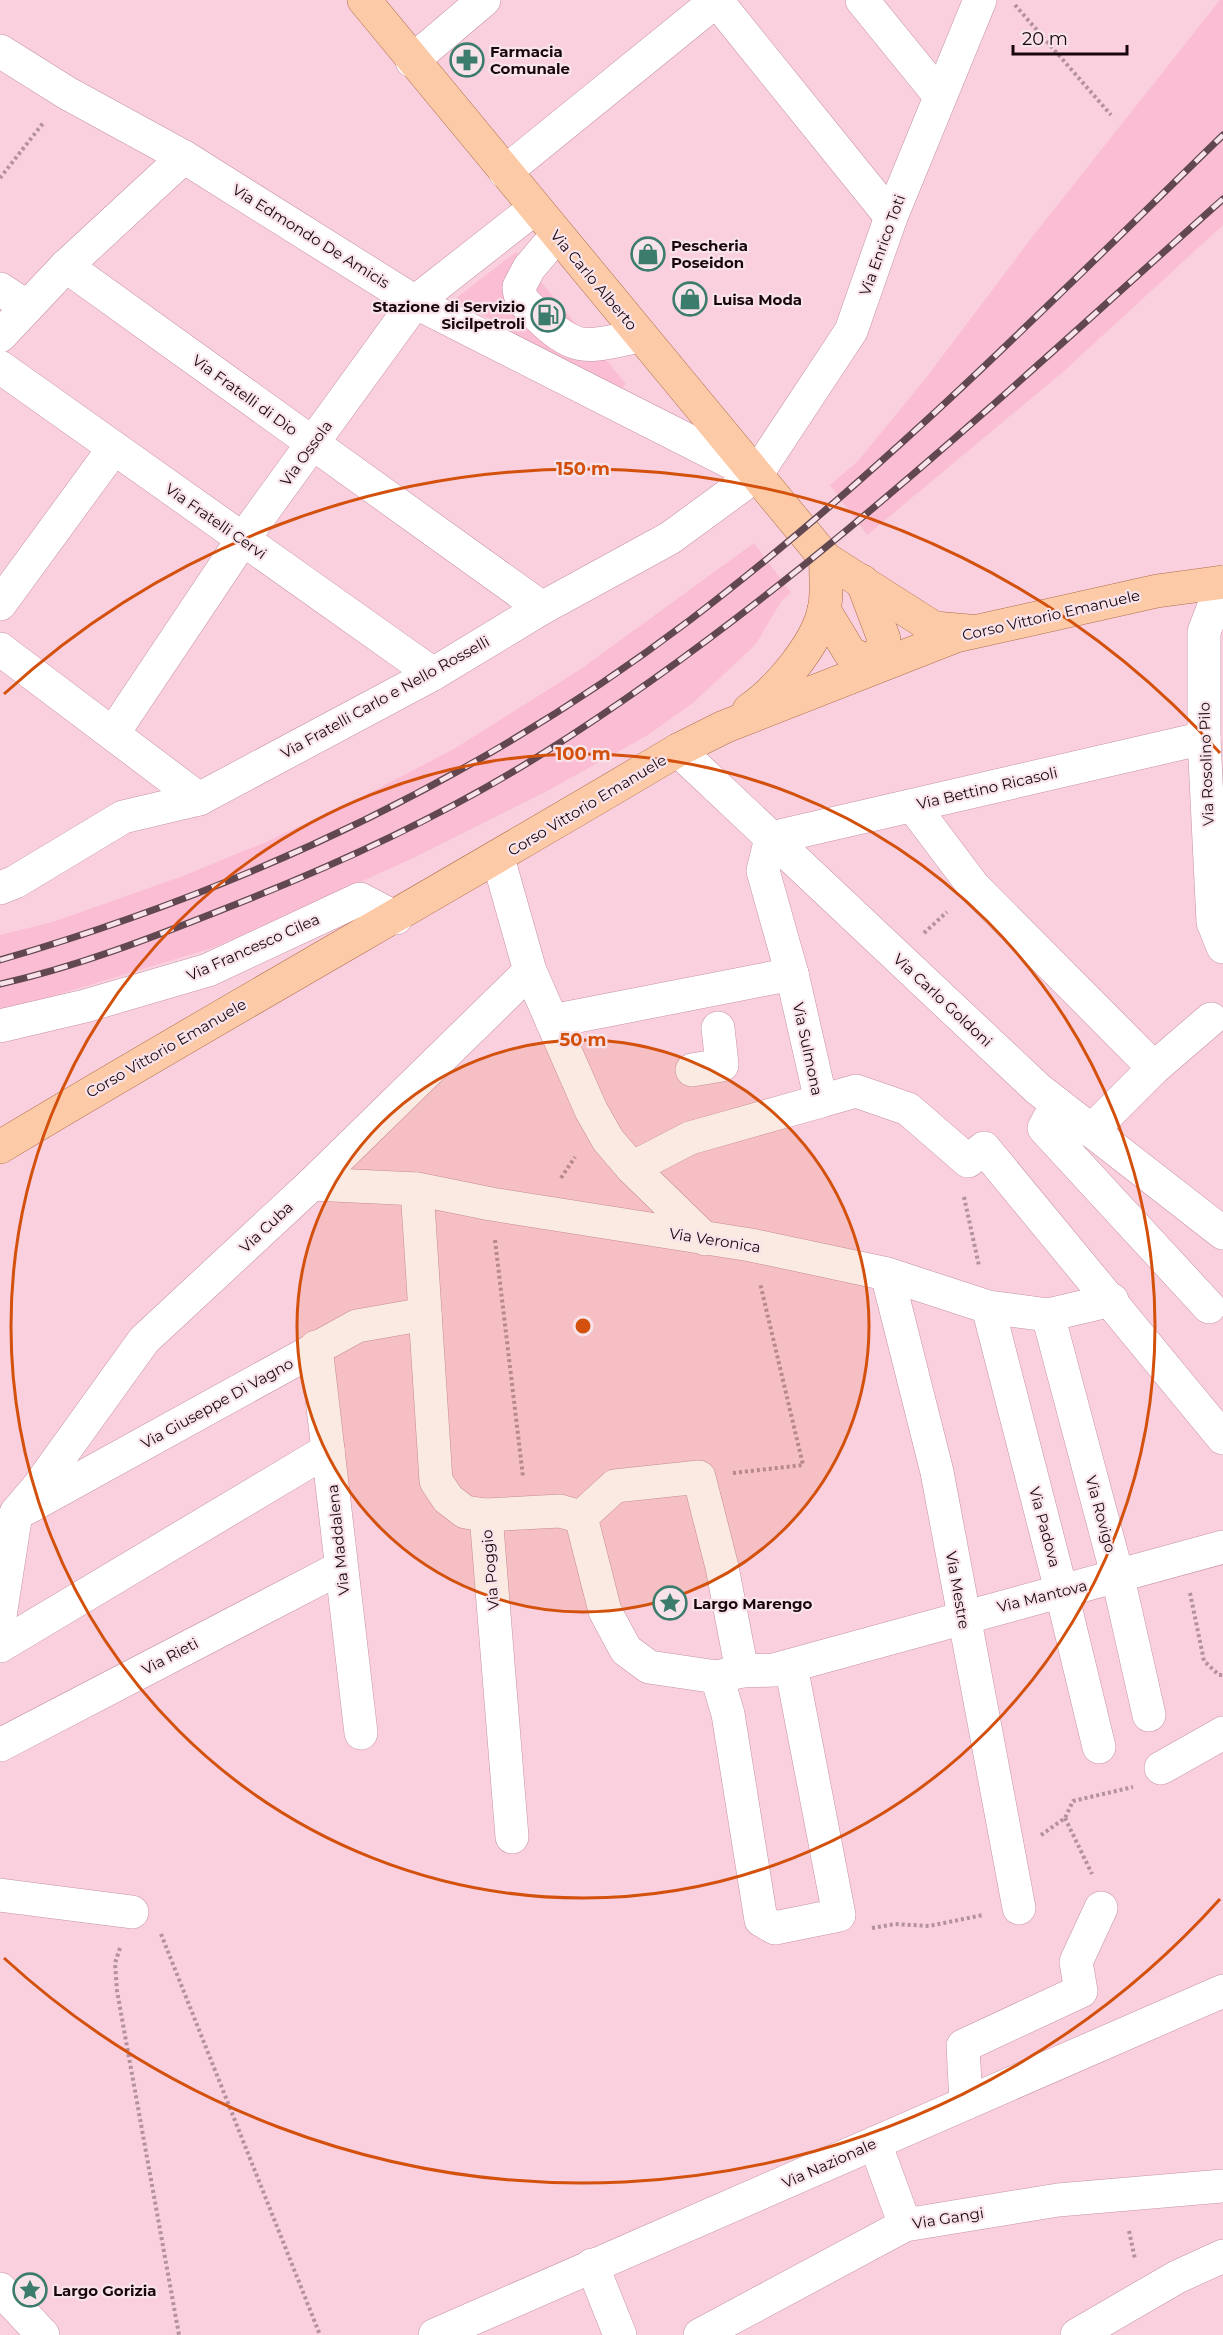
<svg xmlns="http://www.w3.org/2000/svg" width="1223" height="2335" viewBox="0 0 1223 2335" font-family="Montserrat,sans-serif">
  <rect width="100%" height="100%" fill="#facfde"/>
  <g fill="#fabdd3">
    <polygon points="1220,0 1223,0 1223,225 1064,371 867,535 830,485 858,461 926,378 1033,236"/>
    <polygon points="516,252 626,384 616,393 455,299"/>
    <polygon points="754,543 791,593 782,600 755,645 694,702 648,735 547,791 413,858 248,933 212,948 0,1012 0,935 53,922 183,876 266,842 356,800 454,749 581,669"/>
  </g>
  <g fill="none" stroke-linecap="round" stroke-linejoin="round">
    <defs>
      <g id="minor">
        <polyline points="716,0 891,217"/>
        <polyline points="862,0 940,96"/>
        <polyline points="0,51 67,93 184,157 415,302 756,475"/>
        <polyline points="412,61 484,0"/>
        <polyline points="505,172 717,0"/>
        <path d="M557,235L529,268L519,287C519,300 528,306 536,314C578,355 586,346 641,336"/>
        <polyline points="66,266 542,608"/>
        <polyline points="0,289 27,307"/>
        <polyline points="0,336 66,266 184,157"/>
        <polyline points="0,367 433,674"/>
        <polyline points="1223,582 1204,632 1204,738 1213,922 1223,947"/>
        <polyline points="0,604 114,448"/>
        <polyline points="0,649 199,799"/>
        <polyline points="114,732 243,539 415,302 535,208"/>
        <polyline points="678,750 1038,1089 1223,1233"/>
        <polyline points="913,806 974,887 1154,1068"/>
        <polyline points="0,888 15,882 123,817 199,799 433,674 542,608 670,538 756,475 851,331 891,217 980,0"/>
        <polyline points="530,971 591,1110 608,1140 632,1168 705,1239"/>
        <polyline points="552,1021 792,974"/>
        <polyline points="0,1026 85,1006 208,970 360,899 396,918"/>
        <polyline points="692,1070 722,1065 718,1028"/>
        <polyline points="821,1101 856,1091 908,1109 968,1161 984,1148 1223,1438"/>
        <polyline points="1057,1104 1044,1128 1209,1307"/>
        <polyline points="1091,1131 1154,1068 1211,1019"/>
        <polyline points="632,1168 690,1138 821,1101 792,974 763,871 771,838 1204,738"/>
        <polyline points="312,1184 417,1189 491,1204 751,1245 887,1274 988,1307 1048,1315 1112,1300"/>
        <polyline points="417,1189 436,1481 448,1499 465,1512 486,1515 560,1511 581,1517 605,1611 626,1650 649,1667 717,1677 742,1671 774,1670 1223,1547"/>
        <polyline points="887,1274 937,1472 1019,1908"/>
        <polyline points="988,1307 1061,1590 1099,1747"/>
        <polyline points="1048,1315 1118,1578 1149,1715"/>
        <polyline points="316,1347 361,1733"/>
        <polyline points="25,1509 357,1326 425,1314"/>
        <polyline points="486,1515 512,1837"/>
        <polyline points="581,1517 615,1486 699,1477 722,1567 742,1671"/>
        <polyline points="0,1616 16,1513 39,1486 144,1340 312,1184 530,971 498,858"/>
        <polyline points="0,1646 328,1450"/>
        <polyline points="717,1677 728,1714 761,1920 775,1928 839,1915 791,1666"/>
        <polyline points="0,1745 340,1568"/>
        <polyline points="1161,1768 1223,1733"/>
        <polyline points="0,1895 132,1912"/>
        <polyline points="966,2103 963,2046 1081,1991 1076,1962 1101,1908"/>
        <polyline points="875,2143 905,2225"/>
        <polyline points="592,2265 620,2335"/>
        <polyline points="0,2289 43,2335"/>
        <polyline points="435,2335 1223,1991"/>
        <polyline points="700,2335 905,2225 1058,2200 1223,2186"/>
        <polyline points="1077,2335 1177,2277 1223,2256"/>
      </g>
      <g id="major">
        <polyline points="364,0 826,559 934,628 969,631"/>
        <polyline points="824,610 850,653 877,666 884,639 862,581"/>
        <path d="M749,710C777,691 817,644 824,610C828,595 825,575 826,559"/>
        <path d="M0,1147C225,1012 453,884 678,750L724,727L956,636L1157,591L1223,582"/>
      </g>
    </defs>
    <use href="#minor" stroke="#c593a5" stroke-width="34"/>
    <use href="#major" stroke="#ac6f4b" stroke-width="34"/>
    <g stroke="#b4919e" stroke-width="4" stroke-dasharray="3 3" stroke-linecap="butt">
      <polyline points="1015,5 1111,115"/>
      <polyline points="0,178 44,122"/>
      <polyline points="924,933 947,912"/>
      <polyline points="561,1178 575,1157"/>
      <polyline points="964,1197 979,1266"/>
      <polyline points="495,1240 523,1477"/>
      <polyline points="733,1473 803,1465 760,1283"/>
      <polyline points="1190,1593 1204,1661 1219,1675 1223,1675"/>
      <polyline points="1065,1818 1092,1874"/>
      <polyline points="1041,1835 1065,1818 1073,1801 1133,1787"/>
      <polyline points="872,1928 895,1924 929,1926 983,1915"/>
      <polyline points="161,1934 320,2335"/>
      <polyline points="120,1948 115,1963 117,1991 179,2335"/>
      <polyline points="1129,2231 1135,2259"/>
    </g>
    <use href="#minor" stroke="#fff" stroke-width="33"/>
    <use href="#major" stroke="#fdcaa7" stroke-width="33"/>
    <defs>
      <g id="rail">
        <path d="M0,960C248,888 483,777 690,620C882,474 1051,302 1223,135"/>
        <path d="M0,984C76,967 151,938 224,909C334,866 442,817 542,754C791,597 1005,393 1223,199"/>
      </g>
    </defs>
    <use href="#rail" stroke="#604750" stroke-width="7"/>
    <use href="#rail" stroke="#f9e3ea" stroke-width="4.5" stroke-dasharray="14" stroke-linecap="butt"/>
  </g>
  <circle cx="583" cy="1326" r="286" fill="#d3510c" fill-opacity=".12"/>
  <g fill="none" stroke="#d3510c" stroke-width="3">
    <circle cx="583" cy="1326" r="286"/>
    <circle cx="583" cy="1326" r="572"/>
    <path d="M1220 1899A857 857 0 0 1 4 1958M4 694A857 857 0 0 1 1220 753"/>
  </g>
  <defs>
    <symbol id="pharmacy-ring" viewBox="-11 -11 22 22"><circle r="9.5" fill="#f9e3ea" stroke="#3b7c6c" stroke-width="1.5"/><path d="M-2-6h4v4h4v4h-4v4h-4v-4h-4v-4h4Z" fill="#3b7c6c"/></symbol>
    <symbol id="shop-ring" viewBox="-11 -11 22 22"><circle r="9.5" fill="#f9e3ea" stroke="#3b7c6c" stroke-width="1.5"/><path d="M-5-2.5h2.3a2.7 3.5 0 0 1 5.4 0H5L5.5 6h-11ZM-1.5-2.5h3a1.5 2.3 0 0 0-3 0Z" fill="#3b7c6c"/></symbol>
    <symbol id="fuel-ring" viewBox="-11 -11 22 22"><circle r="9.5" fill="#f9e3ea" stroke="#3b7c6c" stroke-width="1.5"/><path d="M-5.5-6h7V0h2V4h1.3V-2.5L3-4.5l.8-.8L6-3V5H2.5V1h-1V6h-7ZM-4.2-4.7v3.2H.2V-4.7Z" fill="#3b7c6c"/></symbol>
    <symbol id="sight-ring" viewBox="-11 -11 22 22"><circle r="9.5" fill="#f9e3ea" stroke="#3b7c6c" stroke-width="1.5"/><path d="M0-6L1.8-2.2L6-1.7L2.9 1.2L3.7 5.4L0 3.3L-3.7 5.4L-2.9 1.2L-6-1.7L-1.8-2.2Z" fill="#3b7c6c"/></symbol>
  </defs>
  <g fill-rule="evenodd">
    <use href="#pharmacy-ring" x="448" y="41" width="38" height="38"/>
    <use href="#shop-ring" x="629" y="235" width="38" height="38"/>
    <use href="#shop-ring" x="671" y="280" width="38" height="38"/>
    <use href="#fuel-ring" x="529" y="296" width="38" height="38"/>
    <use href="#sight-ring" x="651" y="1584" width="38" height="38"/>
    <use href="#sight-ring" x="11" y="2271" width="38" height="38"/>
  </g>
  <g text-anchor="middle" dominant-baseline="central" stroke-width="4.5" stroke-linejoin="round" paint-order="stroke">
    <g font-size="15" font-weight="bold" fill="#18070e" stroke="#f9e3ea" text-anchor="start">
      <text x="490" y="51">Farmacia<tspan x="490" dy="17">Comunale</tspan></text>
      <text x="671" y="245">Pescheria<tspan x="671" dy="17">Poseidon</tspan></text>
      <text x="713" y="299">Luisa Moda</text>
      <text x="525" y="306" text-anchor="end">Stazione di Servizio<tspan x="525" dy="17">Sicilpetroli</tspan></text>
      <text x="693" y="1603">Largo Marengo</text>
      <text x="53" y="2290">Largo Gorizia</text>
    </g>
    <g font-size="15" fill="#18070e" stroke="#f9e3ea">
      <text transform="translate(311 236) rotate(32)">Via Edmondo De Amicis</text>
      <text transform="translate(882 245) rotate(-70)">Via Enrico Toti</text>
      <text transform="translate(594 280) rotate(50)">Via Carlo Alberto</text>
      <text transform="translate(245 395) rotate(36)">Via Fratelli di Dio</text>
      <text transform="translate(306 453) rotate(-54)">Via Ossola</text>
      <text transform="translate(216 521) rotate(35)">Via Fratelli Cervi</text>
      <text transform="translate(1051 615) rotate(-13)">Corso Vittorio Emanuele</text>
      <text transform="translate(385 697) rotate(-29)">Via Fratelli Carlo e Nello Rosselli</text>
      <text transform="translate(1206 764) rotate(-92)">Via Rosolino Pilo</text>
      <text transform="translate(987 788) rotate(-13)">Via Bettino Ricasoli</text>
      <text transform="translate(587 805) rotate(-31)">Corso Vittorio Emanuele</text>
      <text transform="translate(253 947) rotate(-24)">Via Francesco Cilea</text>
      <text transform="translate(943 1000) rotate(43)">Via Carlo Goldoni</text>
      <text transform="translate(166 1048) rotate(-30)">Corso Vittorio Emanuele</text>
      <text transform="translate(808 1049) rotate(78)">Via Sulmona</text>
      <text transform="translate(266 1227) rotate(-43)">Via Cuba</text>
      <text transform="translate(715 1240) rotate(9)">Via Veronica</text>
      <text transform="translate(217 1403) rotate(-29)">Via Giuseppe Di Vagno</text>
      <text transform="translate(1101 1514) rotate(75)">Via Rovigo</text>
      <text transform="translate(1045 1527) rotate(75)">Via Padova</text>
      <text transform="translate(338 1540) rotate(-96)">Via Maddalena</text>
      <text transform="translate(490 1570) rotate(-95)">Via Poggio</text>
      <text transform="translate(958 1590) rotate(80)">Via Mestre</text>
      <text transform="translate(1042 1596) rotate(-14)">Via Mantova</text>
      <text transform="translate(170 1656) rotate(-28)">Via Rieti</text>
      <text transform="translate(829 2163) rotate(-24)">Via Nazionale</text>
      <text transform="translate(948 2218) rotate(-9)">Via Gangi</text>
    </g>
  </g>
  <circle cx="583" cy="1326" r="9" fill="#d3510c" stroke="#f9e3ea" stroke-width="3"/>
  <g font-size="18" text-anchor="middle" font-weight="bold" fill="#d3510c" stroke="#f9e3ea" stroke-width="4.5" stroke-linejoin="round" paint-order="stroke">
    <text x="583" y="475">150 m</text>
    <text x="583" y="760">100 m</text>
    <text x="583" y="1046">50 m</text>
  </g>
  <path d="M1013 45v9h114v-9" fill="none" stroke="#18070e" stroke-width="3"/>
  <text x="1022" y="45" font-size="18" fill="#18070e" stroke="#f9e3ea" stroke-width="4.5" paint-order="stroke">20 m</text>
</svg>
